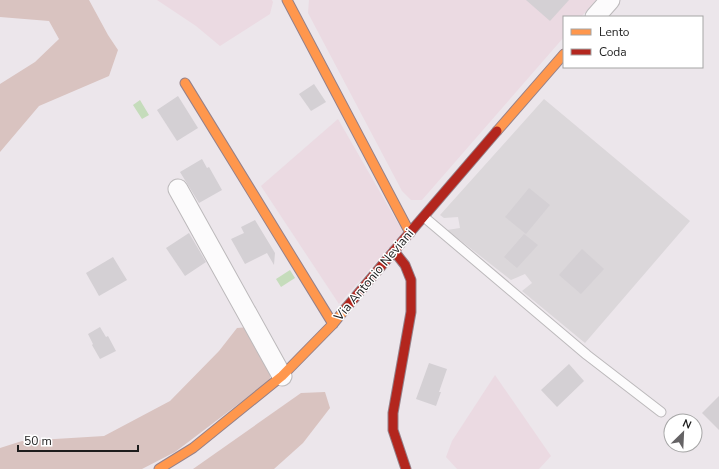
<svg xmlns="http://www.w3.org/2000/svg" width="719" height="469" viewBox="0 0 719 469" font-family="'Nunito Sans',sans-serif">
  <rect width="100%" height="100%" fill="#ece6eb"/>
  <polygon fill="#dbd7da" points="544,99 690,221 585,343 522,291 532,283 525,274 511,280 447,230 460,228 458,217 444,218 440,215"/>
  <g fill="#ebdae2">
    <polygon points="157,0 272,0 273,2 270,14 220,46 196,26"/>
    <polygon points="309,0 596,0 581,17 564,17 564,37 422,200 411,200 402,191 308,13"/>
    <polygon points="338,119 403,232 339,304 261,186"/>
    <polygon points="495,375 551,456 539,469 457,469 446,457 452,441"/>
  </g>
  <g fill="#d9c3c0">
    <polygon points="0,0 89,0 108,35 118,50 109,76 39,106 0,152 0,84 35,62 59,39 49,21 0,17"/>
    <polygon points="249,327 274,367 269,381 175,452 142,469 0,469 0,448 22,441 104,436 170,401 219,351 237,328"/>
    <polygon points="325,392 330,408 303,443 274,469 193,469 301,393"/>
  </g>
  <g fill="#c5dcbb">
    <polygon points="140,100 149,115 142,119 133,105"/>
    <polygon points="290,270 295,278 281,287 276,279"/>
  </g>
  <g fill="#d4d0d4">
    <polygon points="526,0 569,0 550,21"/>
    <polygon points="314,84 326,102 311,111 299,94"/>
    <polygon points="178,96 198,128 177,141 157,110"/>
    <polygon points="202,159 207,168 209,167 222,190 199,203 180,172"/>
    <polygon points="529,188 550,205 526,234 505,217"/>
    <polygon points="255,220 275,253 274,265 267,253 245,264 231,239 244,233 241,227"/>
    <polygon points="189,233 206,262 185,276 166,248"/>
    <polygon points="524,234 538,245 517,268 504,257"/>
    <polygon points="582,249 604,269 581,294 559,275"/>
    <polygon points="113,257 127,280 99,296 86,273"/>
    <polygon points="100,327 106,337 108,336 116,351 100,359 92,345 93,344 88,334"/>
    <polygon points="429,363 447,369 439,392 441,392 436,406 416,399"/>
    <polygon points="569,364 584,381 557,407 541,390"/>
    <polygon points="719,396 719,430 702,413"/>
  </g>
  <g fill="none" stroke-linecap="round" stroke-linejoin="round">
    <defs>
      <polyline id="lane" points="424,217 587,355 661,412"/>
      <g id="street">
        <polyline points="595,17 610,0"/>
        <polyline points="178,189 282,376"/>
      </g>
      <g id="slow">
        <polyline points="287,0 410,233"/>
        <polyline points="185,83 333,324"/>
        <polyline points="497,131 564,54"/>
        <polyline points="159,469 193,448 282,376 333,324 346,308"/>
      </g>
      <g id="jam">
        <polyline points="394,251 405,265 411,280 411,312 393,413 393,430 406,469"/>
        <polyline points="346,308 394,251 497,131"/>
      </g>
    </defs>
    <use href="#lane" stroke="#bcb9bb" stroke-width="11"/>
    <use href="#street" stroke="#bcb9bb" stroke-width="21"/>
    <use href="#slow" stroke="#958089" stroke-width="11"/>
    <use href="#jam" stroke="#958089" stroke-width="11"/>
    <use href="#lane" stroke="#fcfbfc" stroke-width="9"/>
    <use href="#street" stroke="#fcfbfc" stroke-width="19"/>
    <use href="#slow" stroke="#ff974d" stroke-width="9"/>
    <use href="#jam" stroke="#b3261e" stroke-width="9"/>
  </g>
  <g text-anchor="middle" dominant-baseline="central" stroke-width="3" stroke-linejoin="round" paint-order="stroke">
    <g font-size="13" fill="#1d1d1d" stroke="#fff">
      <text transform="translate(374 275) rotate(-50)">Via Antonio Neviani</text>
    </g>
  </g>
  <rect x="563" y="16" width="140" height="52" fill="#ffffff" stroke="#a5a5a5"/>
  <rect x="571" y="29" width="20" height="6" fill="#ff974d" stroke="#a5a5a5"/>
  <text x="599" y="36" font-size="12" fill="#1d1d1d">Lento</text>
  <rect x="571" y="49" width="20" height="6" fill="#b3261e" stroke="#a5a5a5"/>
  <text x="599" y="56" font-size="12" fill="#1d1d1d">Coda</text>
  <g transform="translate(683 433) rotate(24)"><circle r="19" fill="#ffffff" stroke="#a5a5a5"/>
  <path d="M0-3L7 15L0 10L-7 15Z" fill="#656365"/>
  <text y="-6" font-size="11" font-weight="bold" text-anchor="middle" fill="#1d1d1d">N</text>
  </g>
  <path d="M18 445v6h120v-6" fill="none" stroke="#1d1d1d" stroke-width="2"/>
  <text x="24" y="445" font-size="12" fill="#1d1d1d" stroke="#ffffff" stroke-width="3" paint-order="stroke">50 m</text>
</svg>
